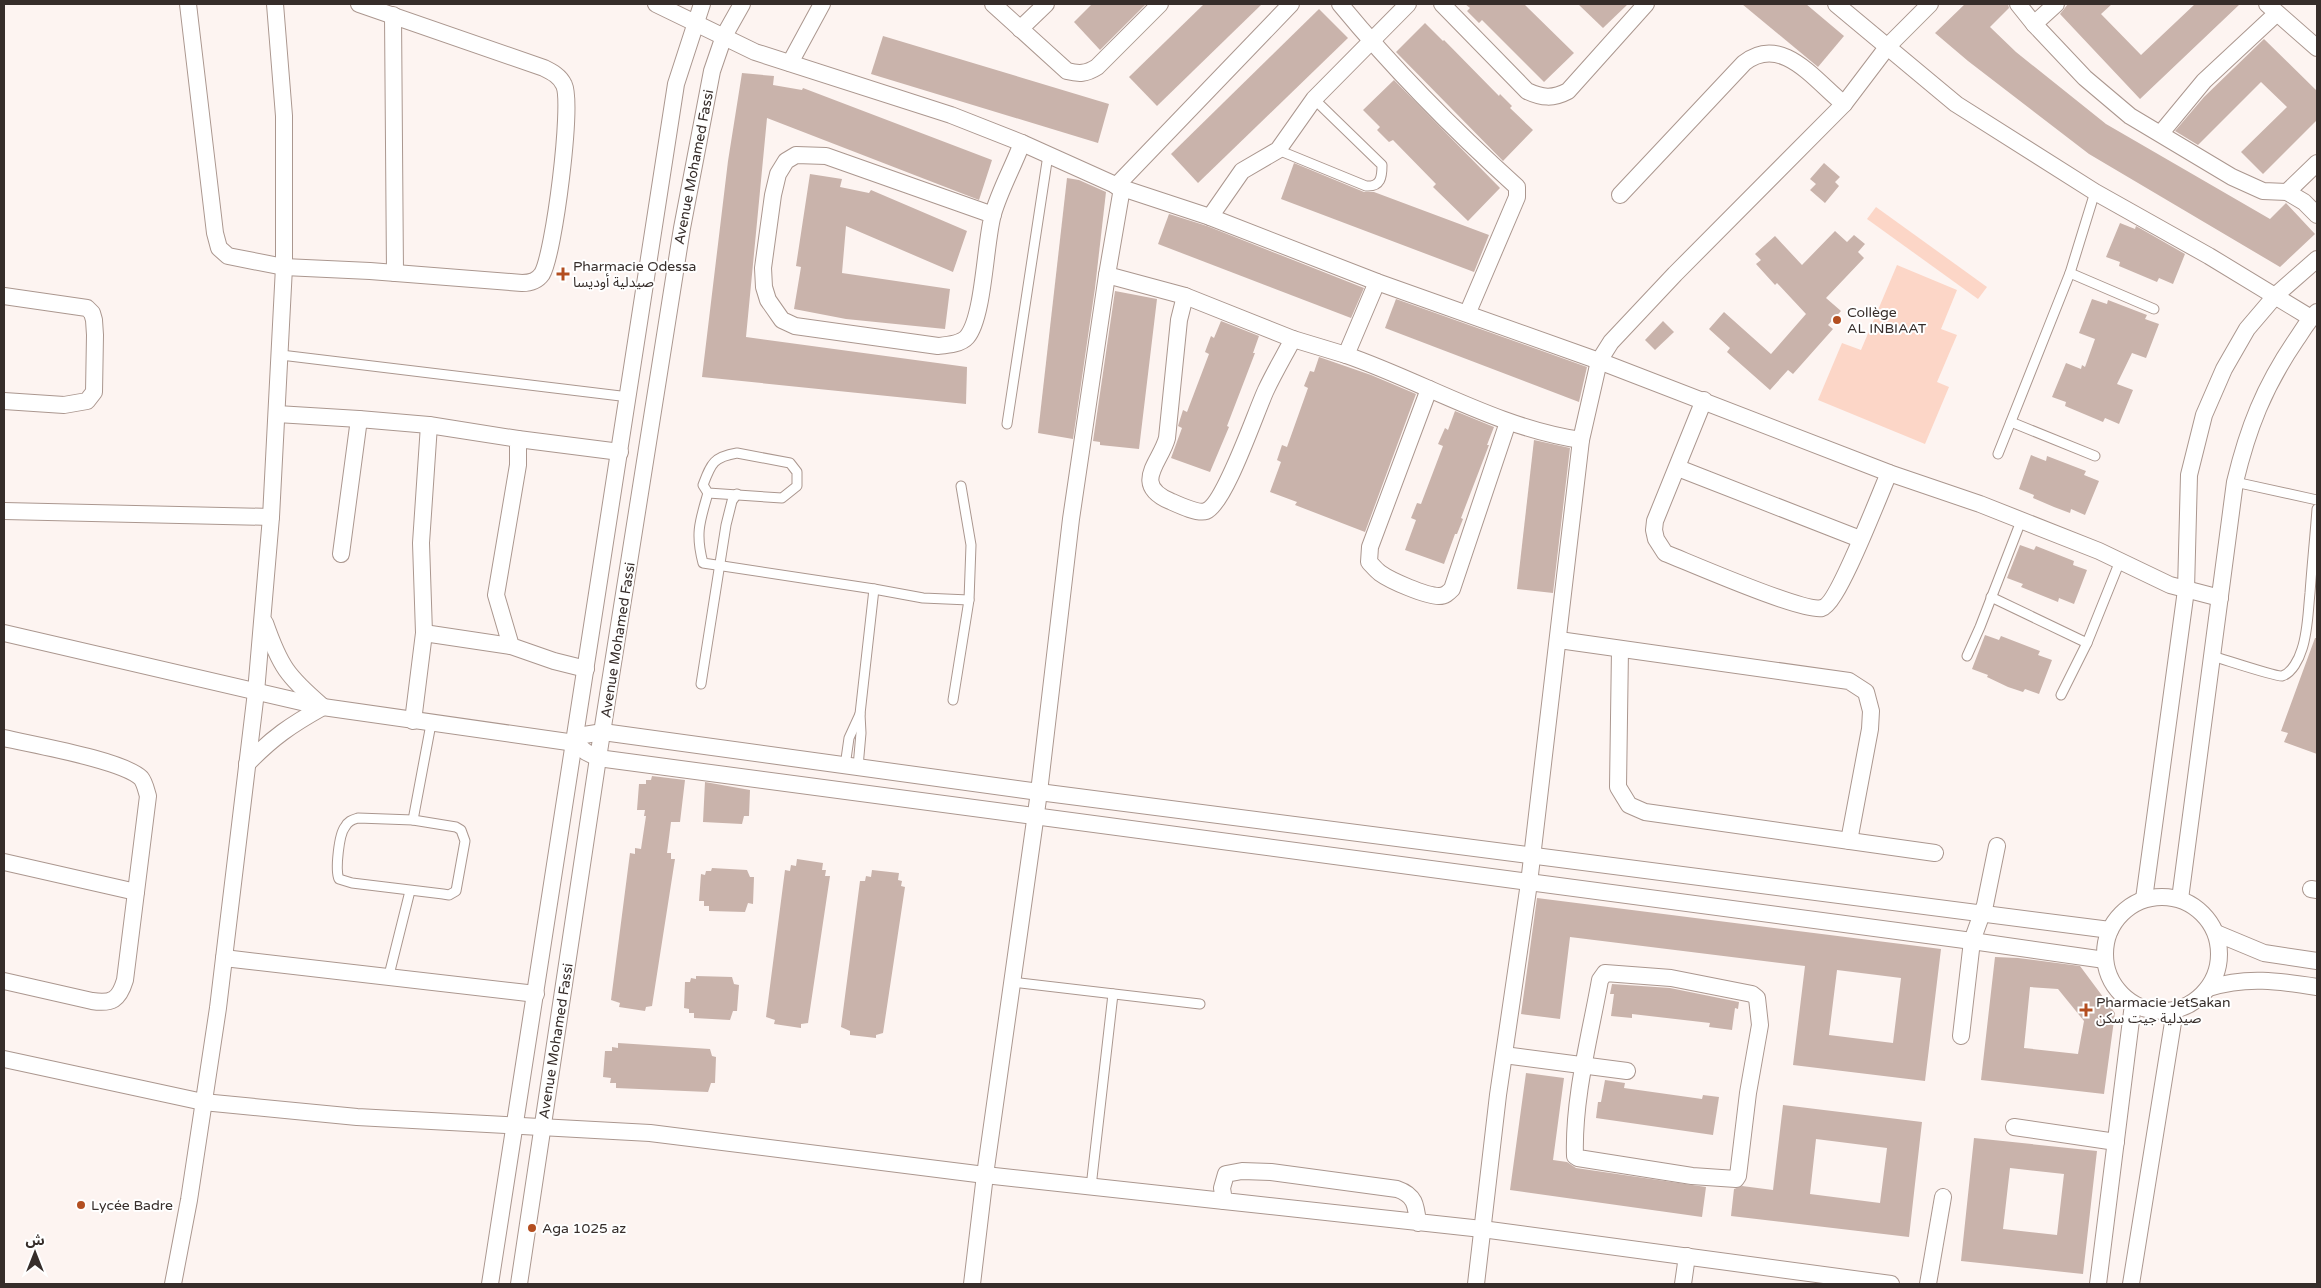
<svg xmlns="http://www.w3.org/2000/svg" width="2321" height="1288" viewBox="0 0 2321 1288" font-family="'Varela Round','Noto Sans Arabic',sans-serif">
  <rect width="100%" height="100%" fill="#fdf4f1"/>
  <g fill="#fcd6c7">
    <polygon points="1876,207 1987,287 1978,299 1867,219"/>
    <polygon points="1897,265 1957,290 1941,329 1957,335 1937,382 1949,387 1925,444 1818,400 1842,343 1861,350"/>
  </g>
  <g fill="#c9b3ab" fill-rule="evenodd">
    <polygon points="1092,4 1146,4 1100,50 1074,22"/>
    <polygon points="1204,4 1262,4 1157,106 1129,77"/>
    <polygon points="1465,4 1524,4 1574,53 1544,82 1482,20 1479,23 1467,11 1470,8"/>
    <polygon points="1578,4 1628,4 1603,28"/>
    <polygon points="1742,4 1806,4 1844,36 1818,67"/>
    <polygon points="1965,4 2008,4 2009,8 1990,27 2016,52 2106,124 2270,219 2286,203 2315,234 2280,267 2089,154 1968,61 1935,33"/>
    <polygon points="2068,4 2112,4 2101,14 2141,55 2195,4 2240,4 2140,99 2060,14"/>
    <polygon points="1319,9 1348,38 1198,183 1171,154"/>
    <polygon points="1425,23 1443,41 1444,40 1499,96 1500,94 1512,106 1510,108 1533,130 1503,161 1396,52"/>
    <polygon points="883,36 1109,104 1098,143 871,74"/>
    <polygon points="2264,39 2317,91 2317,120 2263,174 2241,152 2287,107 2261,82 2198,145 2175,131 2204,97"/>
    <polygon points="742,73 774,76 773,85 802,90 803,88 992,160 979,200 767,118 746,337 967,367 966,404 702,377 728,161"/>
    <polygon points="1394,80 1500,188 1468,221 1433,187 1436,184 1393,140 1389,142 1377,130 1380,127 1363,110"/>
    <polygon points="1294,163 1364,192 1374,192 1489,235 1474,272 1281,199"/>
    <polygon points="1824,163 1840,177 1835,182 1839,186 1825,203 1810,190 1816,184 1810,179"/>
    <polygon points="810,174 842,179 840,187 869,193 871,190 967,231 953,272 846,226 842,273 950,289 945,329 846,319 794,309 801,267 796,266"/>
    <polygon points="1067,178 1079,180 1106,192 1095,288 1073,439 1038,433"/>
    <polygon points="1169,214 1207,226 1364,288 1351,318 1158,244"/>
    <polygon points="2120,223 2135,229 2136,226 2185,254 2173,284 2159,278 2157,282 2119,266 2120,262 2106,257"/>
    <polygon points="1835,231 1847,242 1854,235 1865,244 1858,252 1864,258 1826,298 1841,311 1828,325 1833,329 1793,374 1788,370 1770,390 1727,352 1730,348 1709,329 1724,312 1771,354 1806,314 1777,283 1775,285 1756,264 1761,260 1755,254 1775,236 1802,265"/>
    <polygon points="1115,291 1157,299 1139,449 1100,445 1100,442 1093,441"/>
    <polygon points="1396,299 1587,367 1579,402 1385,328"/>
    <polygon points="2092,299 2107,304 2108,300 2147,315 2145,319 2159,324 2146,358 2132,353 2117,384 2133,390 2119,424 2105,418 2103,422 2065,406 2066,402 2052,397 2066,363 2081,369 2082,365 2085,367 2095,339 2079,333"/>
    <polygon points="1221,321 1259,336 1253,353 1255,353 1227,426 1229,427 1210,472 1171,458 1182,428 1178,426 1183,410 1187,412 1209,354 1205,352 1211,336 1214,338"/>
    <polygon points="1663,321 1674,332 1655,350 1645,340"/>
    <polygon points="1319,357 1371,375 1416,394 1365,532 1295,505 1297,502 1270,492 1281,462 1277,460 1282,445 1287,447 1308,388 1304,386 1310,371 1314,372"/>
    <polygon points="1455,411 1494,427 1487,445 1489,445 1461,518 1463,519 1457,534 1455,534 1444,564 1405,550 1416,520 1411,518 1417,503 1421,504 1443,446 1438,444 1445,428 1448,430"/>
    <polygon points="1534,440 1570,448 1553,593 1517,589"/>
    <polygon points="2031,455 2046,461 2047,456 2086,471 2084,475 2099,481 2085,515 2071,509 2070,513 2054,507 2033,498 2034,495 2019,489"/>
    <polygon points="2020,545 2034,550 2036,546 2074,561 2073,565 2087,570 2074,604 2059,598 2058,602 2021,587 2023,584 2007,578"/>
    <polygon points="1985,635 1999,640 2001,636 2040,651 2038,655 2052,660 2039,694 2025,689 2023,692 2008,687 1987,677 1988,675 1972,669"/>
    <polygon points="2315,638 2317,638 2317,754 2284,742 2288,733 2281,731"/>
    <polygon points="652,776 685,780 680,822 671,822 667,853 671,853 671,859 675,859 652,1006 646,1007 645,1011 619,1007 620,1003 611,1000 630,853 635,854 635,848 641,849 646,816 644,816 645,810 637,810 639,784 646,784 646,780 651,780"/>
    <polygon points="705,782 750,790 749,816 744,816 742,824 703,822"/>
    <polygon points="797,859 823,863 822,870 826,870 825,876 830,876 808,1023 801,1024 801,1028 774,1024 775,1020 766,1017 785,870 790,871 791,865 796,866"/>
    <polygon points="712,868 747,870 750,877 754,877 753,904 748,903 745,912 709,911 709,906 704,906 704,901 699,901 701,874 705,875 706,871 711,871"/>
    <polygon points="872,870 899,873 898,880 902,881 901,886 905,887 883,1033 876,1035 876,1038 850,1035 850,1031 841,1027 860,881 865,881 866,876 871,877"/>
    <path d="M1537,898L1941,949L1925,1081L1793,1065L1805,966L1570,937L1560,1019L1521,1014ZM1837,970L1901,978L1893,1043L1829,1035Z"/>
    <path d="M1995,957L2018,958L2080,966L2115,1013L2104,1094L1981,1080ZM2030,987L2058,989L2084,1021L2078,1054L2024,1048Z"/>
    <polygon points="696,976 732,977 734,984 739,985 737,1011 733,1011 730,1020 694,1018 694,1013 689,1013 689,1009 684,1008 685,982 690,982 691,978 696,979"/>
    <polygon points="1612,984 1670,988 1739,1002 1738,1009 1735,1008 1732,1030 1709,1027 1710,1023 1632,1014 1632,1018 1611,1016 1614,994 1610,994"/>
    <polygon points="618,1043 710,1049 712,1056 716,1057 715,1083 711,1083 708,1092 616,1088 616,1083 610,1083 611,1078 603,1077 605,1051 612,1051 612,1047 618,1048"/>
    <polygon points="1526,1073 1564,1078 1553,1160 1567,1162 1576,1168 1706,1187 1702,1217 1510,1190"/>
    <polygon points="1605,1080 1625,1083 1624,1088 1702,1099 1703,1095 1719,1097 1713,1135 1596,1118 1598,1102 1601,1102"/>
    <path d="M1783,1105L1922,1122L1909,1237L1731,1216L1734,1189L1742,1186L1773,1190ZM1816,1139L1887,1148L1880,1203L1810,1194Z"/>
    <path d="M1974,1138L2097,1151L2083,1274L1961,1261ZM2010,1168L2064,1174L2057,1235L2003,1229Z"/>
  </g>
  <g fill="none" stroke-linecap="round" stroke-linejoin="round">
    <defs>
      <g id="lane">
        <path d="M1278,150L1366,186C1381,187 1382,177 1382,165L1314,99"/>
        <polyline points="2070,273 2154,309"/>
        <polyline points="281,355 629,397"/>
        <polyline points="2011,422 2095,456"/>
        <polyline points="1007,424 1048,155"/>
        <path d="M737,453L790,463L797,472V486L782,498L708,493L703,485C711,464 713,457 737,453Z"/>
        <polyline points="1998,454 2070,273 2095,192"/>
        <polyline points="2235,482 2317,500"/>
        <path d="M708,493C700,521 695,533 703,563L874,589L923,598L969,600"/>
        <polyline points="1991,597 2087,643"/>
        <polyline points="1967,656 1980,627 2021,521"/>
        <path d="M2212,656C2223,659 2276,677 2282,676C2292,673 2299,659 2302,649C2308,631 2308,611 2310,593C2312,565 2315,537 2317,509"/>
        <polyline points="701,684 726,525 732,501 737,494"/>
        <polyline points="2061,695 2087,643 2120,561"/>
        <polyline points="953,700 969,600 971,545 961,486"/>
        <polyline points="845,766 849,738 860,714"/>
        <polyline points="858,767 861,733 860,714 874,589"/>
        <path d="M358,818L413,820L456,827L461,830L465,841L456,891L449,895L443,894L352,883L339,879C335,870 339,834 345,827C348,821 352,820 358,818Z"/>
        <polyline points="413,820 431,724"/>
        <polyline points="389,975 410,891"/>
        <polyline points="1011,982 1200,1004"/>
        <polyline points="1091,1187 1113,994"/>
      </g>
      <g id="street">
        <path d="M188,4L215,233L219,248L228,256L284,267L370,271L522,283C531,283 537,281 542,274C554,254 573,104 564,85C560,76 552,72 544,68L359,4"/>
        <polyline points="656,4 755,52 951,115 1022,143 1122,188 1210,217 1377,282 1599,361 1889,473 1980,504 2099,551 2170,585 2220,598"/>
        <path d="M993,4L1067,71C1079,74 1086,74 1097,67L1160,4"/>
        <path d="M1340,4C1392,67 1456,132 1517,187V197L1468,312"/>
        <path d="M1442,4L1527,91C1542,98 1553,99 1568,91L1646,4"/>
        <polyline points="1836,4 1956,104 2095,192 2209,256 2311,318"/>
        <polyline points="2018,4 2034,24 2085,78 2130,116 2232,177 2263,191 2287,192 2304,202 2317,215"/>
        <polyline points="2267,4 2317,48"/>
        <polyline points="393,15 395,273"/>
        <polyline points="2034,24 2056,4"/>
        <polyline points="1020,29 1046,4"/>
        <polyline points="790,63 822,4"/>
        <polyline points="2161,133 2204,81 2276,14"/>
        <polyline points="1116,186 1291,4"/>
        <polyline points="2287,192 2317,163"/>
        <path d="M1620,195L1744,63C1782,33 1815,81 1844,104"/>
        <path d="M993,215L826,156L796,155L786,161L778,174L773,195L763,268L764,287L768,300L782,320L795,326L938,346C948,345 961,344 967,337C984,317 985,242 993,214C1000,190 1013,167 1022,143"/>
        <polyline points="1210,217 1242,171 1278,150 1314,99 1408,4"/>
        <polyline points="1107,275 1185,296 1293,339 1346,355 1377,282"/>
        <polyline points="4,296 87,308 92,313 94,320 95,335 94,392 87,401 64,405 4,401"/>
        <path d="M1185,296L1179,320L1167,438C1161,462 1131,484 1170,501C1179,505 1198,514 1206,511C1225,504 1256,411 1266,390C1274,373 1284,356 1293,339"/>
        <path d="M1346,355C1424,382 1498,428 1581,440"/>
        <path d="M1429,389L1370,547L1369,562C1372,565 1376,570 1380,573C1391,581 1426,596 1439,596C1445,596 1448,593 1452,589L1508,422"/>
        <path d="M1704,400L1655,521L1654,530L1656,539L1665,553C1688,562 1804,613 1822,608C1838,604 1880,493 1889,473"/>
        <polyline points="277,414 359,419"/>
        <polyline points="518,439 620,452"/>
        <polyline points="1678,468 1860,539"/>
        <polyline points="4,511 271,517"/>
        <polyline points="341,554 359,419 429,425 518,439 518,465 496,595 511,646 554,661 586,669"/>
        <path d="M265,623C280,666 287,676 322,706"/>
        <polyline points="4,633 323,707 575,743 586,752 598,758 1972,941 2105,960"/>
        <polyline points="424,633 511,646"/>
        <polyline points="1559,640 1849,681 1866,692 1871,711 1870,729 1849,841"/>
        <polyline points="1620,649 1618,787 1629,805 1645,812 1935,853"/>
        <polyline points="413,721 424,633 421,543 429,425"/>
        <path d="M4,738C33,745 122,760 141,778C145,783 146,790 148,796L125,980C119,1000 112,1004 92,1001L4,981"/>
        <polyline points="575,743 584,735 603,732 1039,792 2110,930"/>
        <path d="M247,764C273,737 291,725 323,707"/>
        <polyline points="4,862 136,892"/>
        <polyline points="2311,889 2317,890"/>
        <circle cx="2162" cy="954" r="57"/>
        <polyline points="2144,899 2186,590 2189,475 2204,415 2224,369 2247,329 2276,295 2317,259"/>
        <path d="M2180,899L2235,482C2248,428 2264,387 2296,340C2303,330 2308,320 2317,312"/>
        <polyline points="2216,933 2264,953 2317,961"/>
        <polyline points="224,958 536,994"/>
        <path d="M1605,973L1671,978L1752,994L1757,998L1760,1025L1748,1093L1738,1176L1736,1179L1692,1176L1578,1158L1575,1156C1573,1099 1590,1036 1600,980Z"/>
        <path d="M2209,988C2246,976 2279,981 2317,987"/>
        <polyline points="1961,1036 1972,941 1985,905 1997,846"/>
        <polyline points="1504,1055 1627,1071"/>
        <polyline points="4,1059 203,1102 357,1117 650,1133 985,1175 1224,1201"/>
        <polyline points="2014,1127 2116,1142"/>
        <path d="M1418,1223C1416,1205 1415,1195 1397,1189L1271,1172L1242,1171L1226,1174L1222,1188L1224,1201L1482,1229L1891,1284"/>
        <polyline points="173,1284 189,1200 218,1008 256,692 271,517 284,267 284,116 275,4"/>
        <polyline points="490,1284 676,84 702,4"/>
        <polyline points="519,1284 598,758 682,228 712,71 724,36 742,4"/>
        <polyline points="972,1284 985,1175 1039,792 1071,519 1107,275 1122,188"/>
        <polyline points="1476,1284 1498,1095 1529,883 1581,440 1599,361 1611,342 1675,274 1844,104 1888,46 1930,4"/>
        <polyline points="1683,1284 1687,1256"/>
        <polyline points="1928,1284 1943,1197"/>
        <polyline points="2098,1284 2133,1004"/>
        <polyline points="2131,1284 2175,1010"/>
      </g>
    </defs>
    <use href="#lane" stroke="#ab978f" stroke-width="11"/>
    <use href="#street" stroke="#ab978f" stroke-width="18"/>
    <use href="#lane" stroke="#fff" stroke-width="9"/>
    <use href="#street" stroke="#fff" stroke-width="16"/>
  </g>
  <g fill="#b34e20" stroke="#fff" stroke-width="2">
    <path d="M560.5 266.5h5v5h5v5h-5v5h-5v-5h-5v-5h5z"/>
    <circle cx="1837" cy="320" r="5"/>
    <path d="M2083.5 1002.5h5v5h5v5h-5v5h-5v-5h-5v-5h5z"/>
    <circle cx="81" cy="1205" r="5"/>
    <circle cx="532" cy="1228" r="5"/>
  </g>
  <g text-anchor="middle" dominant-baseline="central" stroke-width="4" stroke-linejoin="round" paint-order="stroke">
    <g font-size="14" fill="#362d2a" stroke="#fff">
      <text transform="translate(694 167) rotate(-79)">Avenue Mohamed Fassi</text>
      <text transform="translate(618 640) rotate(-81)">Avenue Mohamed Fassi</text>
      <text transform="translate(556 1041) rotate(-81)">Avenue Mohamed Fassi</text>
    </g>
    <g font-size="14" fill="#362d2a" stroke="#fff" text-anchor="start">
      <text x="573" y="266">Pharmacie Odessa<tspan x="573" dy="16">صيدلية أوديسا</tspan></text>
      <text x="1847" y="312">Collège<tspan x="1847" dy="16">AL INBIAAT</tspan></text>
      <text x="2096" y="1002">Pharmacie JetSakan<tspan x="2096" dy="16">صيدلية جيت سكن</tspan></text>
      <text x="91" y="1205">Lycée Badre</text>
      <text x="542" y="1228">Aga 1025 az</text>
    </g>
  </g>
  <rect width="2321" height="1288" fill="none" stroke="#362d2a" stroke-width="10"/>
  <g transform="translate(35 1253)" stroke="#ffffff" stroke-width="4" paint-order="stroke">
  <path d="M0-4L9 19L0 12L-9 19Z" fill="#362d2a"/>
  <text y="-8" font-size="14" font-weight="bold" text-anchor="middle" fill="#362d2a">ش</text>
  </g>
</svg>
